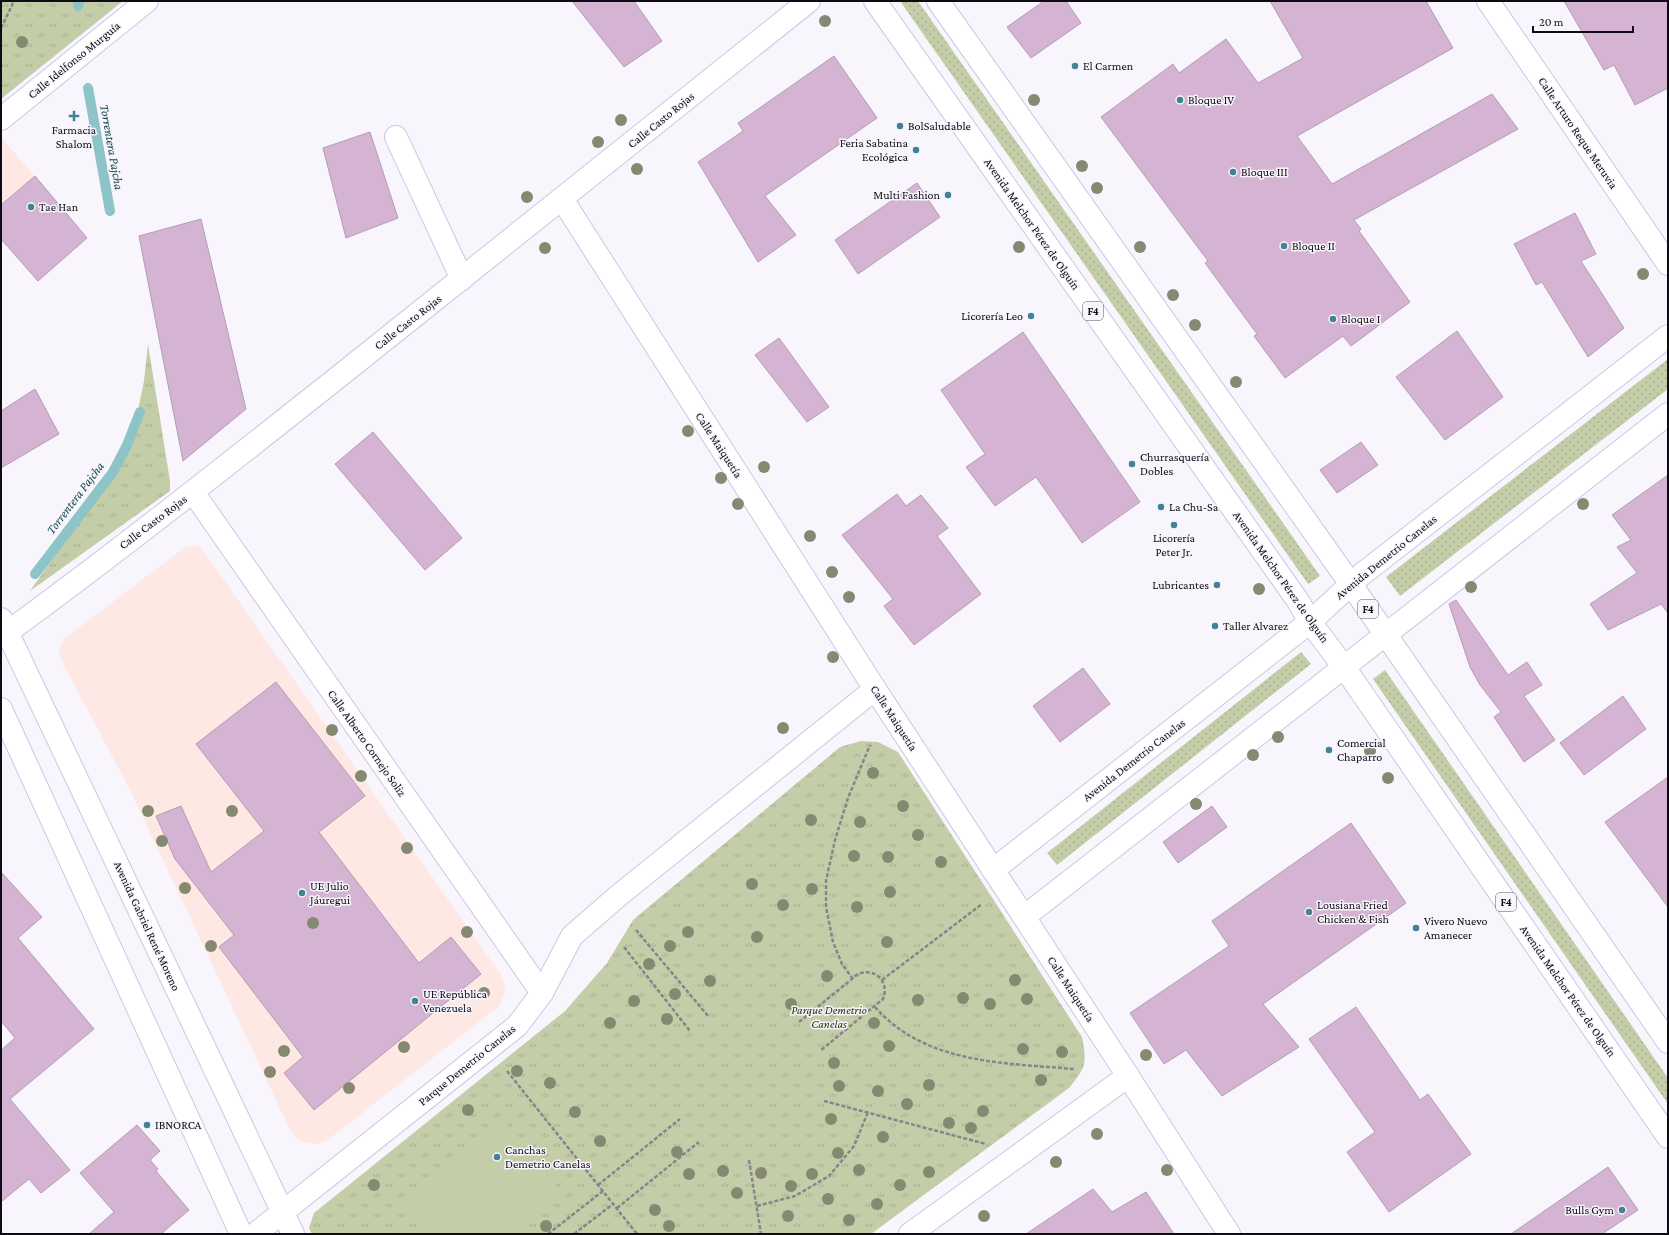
<svg xmlns="http://www.w3.org/2000/svg" width="1669" height="1235" viewBox="0 0 1669 1235" font-family="'Crimson Pro',serif">
  <defs>
    <pattern id="grass-dots" width="8" height="8" patternUnits="userSpaceOnUse"><rect width="8" height="8" fill="#c3cea8"/><path d="M2 2h.1M6 6h.1" fill="none" stroke="#a6b090" stroke-width="1.8" stroke-linecap="round"/></pattern>
    <pattern id="park-tufts" width="24" height="20" patternUnits="userSpaceOnUse"><rect width="24" height="20" fill="#c3cea8"/><path d="M3 7l-1-3M5 7V3M7 7l1-3M15 17l-1-3M17 17v-4M19 17l1-3" fill="none" stroke="#a6b090"/></pattern>
  </defs>
  <rect width="100%" height="100%" fill="#f8f6fc"/>
  <g fill="#fde8e4">
    <polygon points="1,137 87,238 38,281 1,239"/>
    <polygon points="200,546 501,975 506,990 499,1006 329,1139 317,1144 302,1142 291,1132 130,790 58,654 64,639 185,547"/>
  </g>
  <g fill="url(#grass-dots)">
    <polygon points="900,1 918,1 1320,576 1308,584"/>
    <polygon points="1668,359 1668,389 1400,596 1386,577"/>
    <polygon points="1301,652 1311,664 1057,865 1047,853"/>
    <polygon points="1385,670 1668,1078 1668,1104 1373,679"/>
  </g>
  <g fill="url(#park-tufts)">
    <polygon points="1,1 123,1 1,99"/>
    <polygon points="148,344 170,481 170,491 30,591 113,473 127,448 136,420 144,381"/>
    <path d="M861,741L878,742L898,752L1082,1037C1087,1064 1086,1067 1069,1088L871,1234H312L309,1228L314,1213L565,1011L607,963L633,920L840,747Z"/>
  </g>
  <polygon fill="#c3cea8" points="504,1122 561,1192 509,1234 424,1234 401,1207"/>
  <g fill="none" stroke-linecap="round" stroke-linejoin="round">
    <g stroke="#8dc4c8" stroke-width="10">
      <polyline points="78,6 79,1"/>
      <polyline points="88,88 110,211"/>
      <polyline points="35,574 113,472 127,445 140,412"/>
    </g>
  </g>
  <g fill="#d4b3d3" stroke="#b49db4">
    <polygon points="572,1 634,1 662,41 624,67"/>
    <polygon points="1044,1 1066,1 1081,23 1031,58 1007,27"/>
    <polygon points="1270,1 1426,1 1453,48 1297,136 1332,184 1492,94 1518,129 1354,220 1361,229 1359,231 1410,302 1351,346 1343,336 1285,378 1254,336 1257,334 1205,263 1208,261 1101,117 1173,64 1179,73 1226,39 1258,83 1303,58"/>
    <polygon points="1564,1 1668,1 1668,88 1635,105 1614,65 1604,70"/>
    <polygon points="834,56 877,118 765,196 796,235 758,262 698,162 743,131 738,123"/>
    <polygon points="370,132 398,218 346,238 323,148"/>
    <polygon points="35,176 87,238 38,281 1,239 1,205"/>
    <polygon points="917,183 940,217 858,274 835,240"/>
    <polygon points="1575,213 1596,254 1581,261 1624,328 1588,357 1542,282 1536,285 1514,244"/>
    <polygon points="201,219 246,409 183,461 139,236"/>
    <polygon points="1457,331 1503,397 1445,440 1396,377"/>
    <polygon points="1023,332 1140,502 1082,543 1036,477 995,506 966,467 985,454 941,390"/>
    <polygon points="779,338 829,407 807,422 755,355"/>
    <polygon points="35,389 59,434 1,468 1,411"/>
    <polygon points="373,432 462,538 425,570 335,464"/>
    <polygon points="1361,442 1378,465 1337,493 1320,470"/>
    <polygon points="1668,475 1668,613 1661,604 1608,630 1590,604 1637,573 1617,547 1631,540 1612,515"/>
    <polygon points="897,494 906,506 921,495 948,528 937,536 981,594 914,645 884,606 893,599 842,535"/>
    <polygon points="1456,600 1508,675 1527,662 1542,685 1524,696 1555,740 1524,762 1494,717 1501,712 1480,685 1470,667 1449,604"/>
    <polygon points="1083,668 1110,704 1060,742 1033,706"/>
    <polygon points="276,682 365,796 319,832 419,963 451,937 481,974 314,1110 284,1073 303,1057 219,947 234,935 175,859 156,816 181,806 211,872 264,831 196,744"/>
    <polygon points="1623,696 1646,729 1584,775 1560,743"/>
    <polygon points="1668,777 1668,907 1605,822"/>
    <polygon points="1212,806 1227,827 1178,863 1163,842"/>
    <polygon points="1351,823 1406,903 1263,1004 1299,1047 1222,1096 1186,1050 1164,1064 1130,1013 1229,946 1212,921"/>
    <polygon points="1,872 42,917 18,938 94,1029 10,1099 70,1170 41,1193 29,1179 1,1202 1,1050 15,1038 1,1021"/>
    <polygon points="1356,1007 1420,1100 1428,1094 1471,1154 1389,1212 1347,1152 1375,1132 1309,1039"/>
    <polygon points="137,1125 160,1151 150,1160 158,1169 156,1171 189,1210 161,1234 89,1234 114,1212 80,1173"/>
    <polygon points="1608,1167 1638,1210 1602,1234 1511,1234"/>
    <polygon points="1093,1189 1112,1212 1146,1192 1174,1234 1026,1234"/>
  </g>
  <g fill="none" stroke-linecap="round" stroke-linejoin="round">
    <defs>
      <g id="minor">
        <polyline points="1488,1 1668,264"/>
        <polyline points="1,119 147,1"/>
        <polyline points="396,137 462,279"/>
        <polyline points="562,199 875,689 1128,1076 1229,1234"/>
        <polyline points="193,492 542,993"/>
        <polyline points="1,619 293,1234"/>
        <path d="M1,637C115,554 226,466 337,378C495,253 652,127 809,1"/>
        <polyline points="1,709 241,1234"/>
        <polyline points="993,870 1310,622 1361,575 1668,336"/>
        <polyline points="1024,917 1668,414"/>
        <polyline points="255,1234 517,1026 542,993 572,936 618,896 875,689"/>
        <polyline points="910,1234 1128,1076"/>
      </g>
      <g id="highway">
        <polyline points="875,1 1298,601 1310,622 1344,667 1668,1137"/>
        <polyline points="938,1 1350,583 1668,1042"/>
      </g>
    </defs>
    <use href="#minor" stroke="#cfc5e3" stroke-width="24"/>
    <use href="#highway" stroke="#cfc5e3" stroke-width="24"/>
    <g stroke="#87848c" stroke-width="2.5" stroke-dasharray="4 2" stroke-linecap="butt">
      <polyline points="1,28 14,1"/>
      <polyline points="636,930 708,1016"/>
      <polyline points="624,947 690,1031"/>
      <polyline points="853,979 842,964 833,942 826,907 826,881 835,840 848,798 870,745"/>
      <polyline points="882,980 982,904"/>
      <path d="M875,1007C925,1064 1004,1063 1074,1069"/>
      <path d="M799,1022L858,974C875,967 890,982 883,999L820,1051"/>
      <polyline points="507,1071 637,1234"/>
      <polyline points="824,1101 986,1144"/>
      <polyline points="749,1160 761,1234"/>
      <polyline points="598,1185 680,1119"/>
      <polyline points="757,1206 795,1196 829,1176 854,1146 868,1112"/>
      <polyline points="617,1208 699,1142"/>
      <polyline points="548,1234 603,1191"/>
      <polyline points="574,1234 613,1204"/>
    </g>
    <use href="#minor" stroke="#fff" stroke-width="22"/>
    <use href="#highway" stroke="#fff" stroke-width="22"/>
  </g>
  <g fill="#858971">
    <circle cx="825" cy="21" r="6"/>
    <circle cx="22" cy="42" r="6"/>
    <circle cx="1034" cy="100" r="6"/>
    <circle cx="621" cy="120" r="6"/>
    <circle cx="598" cy="142" r="6"/>
    <circle cx="1082" cy="166" r="6"/>
    <circle cx="637" cy="169" r="6"/>
    <circle cx="1097" cy="188" r="6"/>
    <circle cx="527" cy="197" r="6"/>
    <circle cx="1019" cy="247" r="6"/>
    <circle cx="1140" cy="247" r="6"/>
    <circle cx="545" cy="248" r="6"/>
    <circle cx="1643" cy="274" r="6"/>
    <circle cx="1173" cy="295" r="6"/>
    <circle cx="1195" cy="325" r="6"/>
    <circle cx="1236" cy="382" r="6"/>
    <circle cx="688" cy="431" r="6"/>
    <circle cx="764" cy="467" r="6"/>
    <circle cx="721" cy="478" r="6"/>
    <circle cx="738" cy="504" r="6"/>
    <circle cx="1583" cy="504" r="6"/>
    <circle cx="810" cy="536" r="6"/>
    <circle cx="832" cy="572" r="6"/>
    <circle cx="1471" cy="587" r="6"/>
    <circle cx="1259" cy="589" r="6"/>
    <circle cx="849" cy="597" r="6"/>
    <circle cx="833" cy="657" r="6"/>
    <circle cx="783" cy="728" r="6"/>
    <circle cx="332" cy="730" r="6"/>
    <circle cx="1278" cy="737" r="6"/>
    <circle cx="1370" cy="751" r="6"/>
    <circle cx="1253" cy="755" r="6"/>
    <circle cx="873" cy="773" r="6"/>
    <circle cx="361" cy="776" r="6"/>
    <circle cx="1388" cy="778" r="6"/>
    <circle cx="1196" cy="804" r="6"/>
    <circle cx="903" cy="806" r="6"/>
    <circle cx="148" cy="811" r="6"/>
    <circle cx="232" cy="811" r="6"/>
    <circle cx="811" cy="820" r="6"/>
    <circle cx="860" cy="822" r="6"/>
    <circle cx="918" cy="835" r="6"/>
    <circle cx="162" cy="841" r="6"/>
    <circle cx="407" cy="848" r="6"/>
    <circle cx="854" cy="856" r="6"/>
    <circle cx="888" cy="857" r="6"/>
    <circle cx="941" cy="862" r="6"/>
    <circle cx="752" cy="884" r="6"/>
    <circle cx="185" cy="888" r="6"/>
    <circle cx="812" cy="889" r="6"/>
    <circle cx="890" cy="892" r="6"/>
    <circle cx="783" cy="905" r="6"/>
    <circle cx="857" cy="907" r="6"/>
    <circle cx="313" cy="923" r="6"/>
    <circle cx="467" cy="932" r="6"/>
    <circle cx="688" cy="932" r="6"/>
    <circle cx="757" cy="937" r="6"/>
    <circle cx="887" cy="942" r="6"/>
    <circle cx="211" cy="946" r="6"/>
    <circle cx="670" cy="946" r="6"/>
    <circle cx="649" cy="964" r="6"/>
    <circle cx="827" cy="976" r="6"/>
    <circle cx="1015" cy="980" r="6"/>
    <circle cx="710" cy="981" r="6"/>
    <circle cx="484" cy="993" r="6"/>
    <circle cx="675" cy="994" r="6"/>
    <circle cx="963" cy="998" r="6"/>
    <circle cx="1027" cy="999" r="6"/>
    <circle cx="918" cy="1000" r="6"/>
    <circle cx="634" cy="1001" r="6"/>
    <circle cx="791" cy="1004" r="6"/>
    <circle cx="990" cy="1004" r="6"/>
    <circle cx="667" cy="1019" r="6"/>
    <circle cx="610" cy="1023" r="6"/>
    <circle cx="874" cy="1023" r="6"/>
    <circle cx="889" cy="1046" r="6"/>
    <circle cx="404" cy="1047" r="6"/>
    <circle cx="1023" cy="1049" r="6"/>
    <circle cx="284" cy="1051" r="6"/>
    <circle cx="1062" cy="1052" r="6"/>
    <circle cx="1146" cy="1055" r="6"/>
    <circle cx="834" cy="1063" r="6"/>
    <circle cx="517" cy="1071" r="6"/>
    <circle cx="270" cy="1072" r="6"/>
    <circle cx="1041" cy="1080" r="6"/>
    <circle cx="550" cy="1083" r="6"/>
    <circle cx="929" cy="1085" r="6"/>
    <circle cx="839" cy="1086" r="6"/>
    <circle cx="349" cy="1088" r="6"/>
    <circle cx="878" cy="1091" r="6"/>
    <circle cx="907" cy="1104" r="6"/>
    <circle cx="468" cy="1110" r="6"/>
    <circle cx="983" cy="1111" r="6"/>
    <circle cx="575" cy="1112" r="6"/>
    <circle cx="831" cy="1119" r="6"/>
    <circle cx="949" cy="1123" r="6"/>
    <circle cx="971" cy="1128" r="6"/>
    <circle cx="1097" cy="1134" r="6"/>
    <circle cx="883" cy="1137" r="6"/>
    <circle cx="600" cy="1141" r="6"/>
    <circle cx="677" cy="1152" r="6"/>
    <circle cx="838" cy="1153" r="6"/>
    <circle cx="1056" cy="1162" r="6"/>
    <circle cx="859" cy="1170" r="6"/>
    <circle cx="1167" cy="1170" r="6"/>
    <circle cx="723" cy="1171" r="6"/>
    <circle cx="929" cy="1172" r="6"/>
    <circle cx="761" cy="1173" r="6"/>
    <circle cx="689" cy="1174" r="6"/>
    <circle cx="812" cy="1174" r="6"/>
    <circle cx="374" cy="1185" r="6"/>
    <circle cx="900" cy="1185" r="6"/>
    <circle cx="791" cy="1186" r="6"/>
    <circle cx="737" cy="1193" r="6"/>
    <circle cx="828" cy="1199" r="6"/>
    <circle cx="877" cy="1204" r="6"/>
    <circle cx="655" cy="1210" r="6"/>
    <circle cx="788" cy="1216" r="6"/>
    <circle cx="984" cy="1216" r="6"/>
    <circle cx="849" cy="1220" r="6"/>
    <circle cx="546" cy="1226" r="6"/>
    <circle cx="669" cy="1226" r="6"/>
  </g>
  <g fill="#428196" stroke="#f8f6fc" stroke-width="1.5">
    <circle cx="1075" cy="66" r="4"/>
    <circle cx="1180" cy="100" r="4"/>
    <path d="M72 110h4v4h4v4h-4v4h-4v-4h-4v-4h4z"/>
    <circle cx="900" cy="126" r="4"/>
    <circle cx="916" cy="150" r="4"/>
    <circle cx="1233" cy="172" r="4"/>
    <circle cx="948" cy="195" r="4"/>
    <circle cx="31" cy="207" r="4"/>
    <circle cx="1284" cy="246" r="4"/>
    <circle cx="1031" cy="316" r="4"/>
    <circle cx="1333" cy="319" r="4"/>
    <circle cx="1132" cy="464" r="4"/>
    <circle cx="1161" cy="507" r="4"/>
    <circle cx="1174" cy="525" r="4"/>
    <circle cx="1217" cy="585" r="4"/>
    <circle cx="1215" cy="626" r="4"/>
    <circle cx="1329" cy="750" r="4"/>
    <circle cx="302" cy="893" r="4"/>
    <circle cx="1309" cy="912" r="4"/>
    <circle cx="1416" cy="928" r="4"/>
    <circle cx="415" cy="1001" r="4"/>
    <circle cx="147" cy="1125" r="4"/>
    <circle cx="497" cy="1157" r="4"/>
    <circle cx="1622" cy="1210" r="4"/>
  </g>
  <g text-anchor="middle" dominant-baseline="central" stroke-width="3" stroke-linejoin="round" paint-order="stroke">
    <g fill="#f8f6fc" stroke="#55525a" stroke-width="1">
      <rect x="1083" y="302" width="20" height="18" rx="3"/>
      <rect x="1358" y="600" width="20" height="18" rx="3"/>
      <rect x="1496" y="893" width="20" height="18" rx="3"/>
    </g>
    <g font-size="11" font-weight="bold" fill="#0f0b15">
      <text x="1093" y="311">F4</text>
      <text x="1368" y="609">F4</text>
      <text x="1506" y="902">F4</text>
    </g>
    <g font-size="12" fill="#0f0b15" stroke="#f8f6fc">
      <text transform="translate(74 60) rotate(-39)">Calle Idelfonso Murguía</text>
      <text transform="translate(661 120) rotate(-39)">Calle Casto Rojas</text>
      <text transform="translate(1578 133) rotate(56)">Calle Arturo Reque Meruvia</text>
      <text transform="translate(1032 224) rotate(55)">Avenida Melchor Pérez de Olguín</text>
      <text transform="translate(408 322) rotate(-38)">Calle Casto Rojas</text>
      <text transform="translate(719 445) rotate(57)">Calle Maiquetía</text>
      <text transform="translate(153 522) rotate(-37)">Calle Casto Rojas</text>
      <text transform="translate(1386 557) rotate(-39)">Avenida Demetrio Canelas</text>
      <text transform="translate(1281 577) rotate(55)">Avenida Melchor Pérez de Olguín</text>
      <text transform="translate(894 718) rotate(57)">Calle Maiquetía</text>
      <text transform="translate(367 743) rotate(55)">Calle Alberto Cornejo Soliz</text>
      <text transform="translate(1134 760) rotate(-38)">Avenida Demetrio Canelas</text>
      <text transform="translate(147 926) rotate(65)">Avenida Gabriel René Moreno</text>
      <text transform="translate(1071 989) rotate(57)">Calle Maiquetía</text>
      <text transform="translate(1568 991) rotate(55)">Avenida Melchor Pérez de Olguín</text>
      <text transform="translate(467 1065) rotate(-39)">Parque Demetrio Canelas</text>
    </g>
    <g font-size="12" fill="#0f0b15" stroke="#f8f6fc" text-anchor="start">
      <text x="1083" y="66">El Carmen</text>
      <text x="1188" y="100">Bloque IV</text>
      <text x="908" y="126">BolSaludable</text>
      <text x="74" y="130" text-anchor="middle">Farmacia<tspan x="74" dy="14">Shalom</tspan></text>
      <text x="908" y="143" text-anchor="end">Feria Sabatina<tspan x="908" dy="14">Ecológica</tspan></text>
      <text x="1241" y="172">Bloque III</text>
      <text x="940" y="195" text-anchor="end">Multi Fashion</text>
      <text x="39" y="207">Tae Han</text>
      <text x="1292" y="246">Bloque II</text>
      <text x="1023" y="316" text-anchor="end">Licorería Leo</text>
      <text x="1341" y="319">Bloque I</text>
      <text x="1140" y="457">Churrasquería<tspan x="1140" dy="14">Dobles</tspan></text>
      <text x="1169" y="507">La Chu-Sa</text>
      <text x="1174" y="538" text-anchor="middle">Licorería<tspan x="1174" dy="14">Peter Jr.</tspan></text>
      <text x="1209" y="585" text-anchor="end">Lubricantes</text>
      <text x="1223" y="626">Taller Alvarez</text>
      <text x="1337" y="743">Comercial<tspan x="1337" dy="14">Chaparro</tspan></text>
      <text x="310" y="886">UE Julio<tspan x="310" dy="14">Jáuregui</tspan></text>
      <text x="1317" y="905">Lousiana Fried<tspan x="1317" dy="14">Chicken &amp; Fish</tspan></text>
      <text x="1424" y="921">Vivero Nuevo<tspan x="1424" dy="14">Amanecer</tspan></text>
      <text x="423" y="994">UE República<tspan x="423" dy="14">Venezuela</tspan></text>
      <text x="155" y="1125">IBNORCA</text>
      <text x="505" y="1150">Canchas<tspan x="505" dy="14">Demetrio Canelas</tspan></text>
      <text x="1614" y="1210" text-anchor="end">Bulls Gym</text>
    </g>
    <g font-size="12" font-style="italic" fill="#273000" stroke="#f8f6fc">
      <text x="829" y="1010">Parque Demetrio<tspan x="829" dy="14">Canelas</tspan></text>
    </g>
    <g font-size="13" font-style="italic" fill="#15474b" stroke="#f8f6fc">
      <text transform="translate(112 147) rotate(80)">Torrentera Pajcha</text>
      <text transform="translate(75 498) rotate(-53)">Torrentera Pajcha</text>
    </g>
  </g>
  <rect width="1669" height="1235" fill="none" stroke="#0f0b15" stroke-width="4"/>
  <path d="M1533 26v6h100v-6" fill="none" stroke="#0f0b15" stroke-width="2"/>
  <text x="1539" y="26" font-size="12" fill="#0f0b15" stroke="#f8f6fc" stroke-width="3" paint-order="stroke">20 m</text>
</svg>
